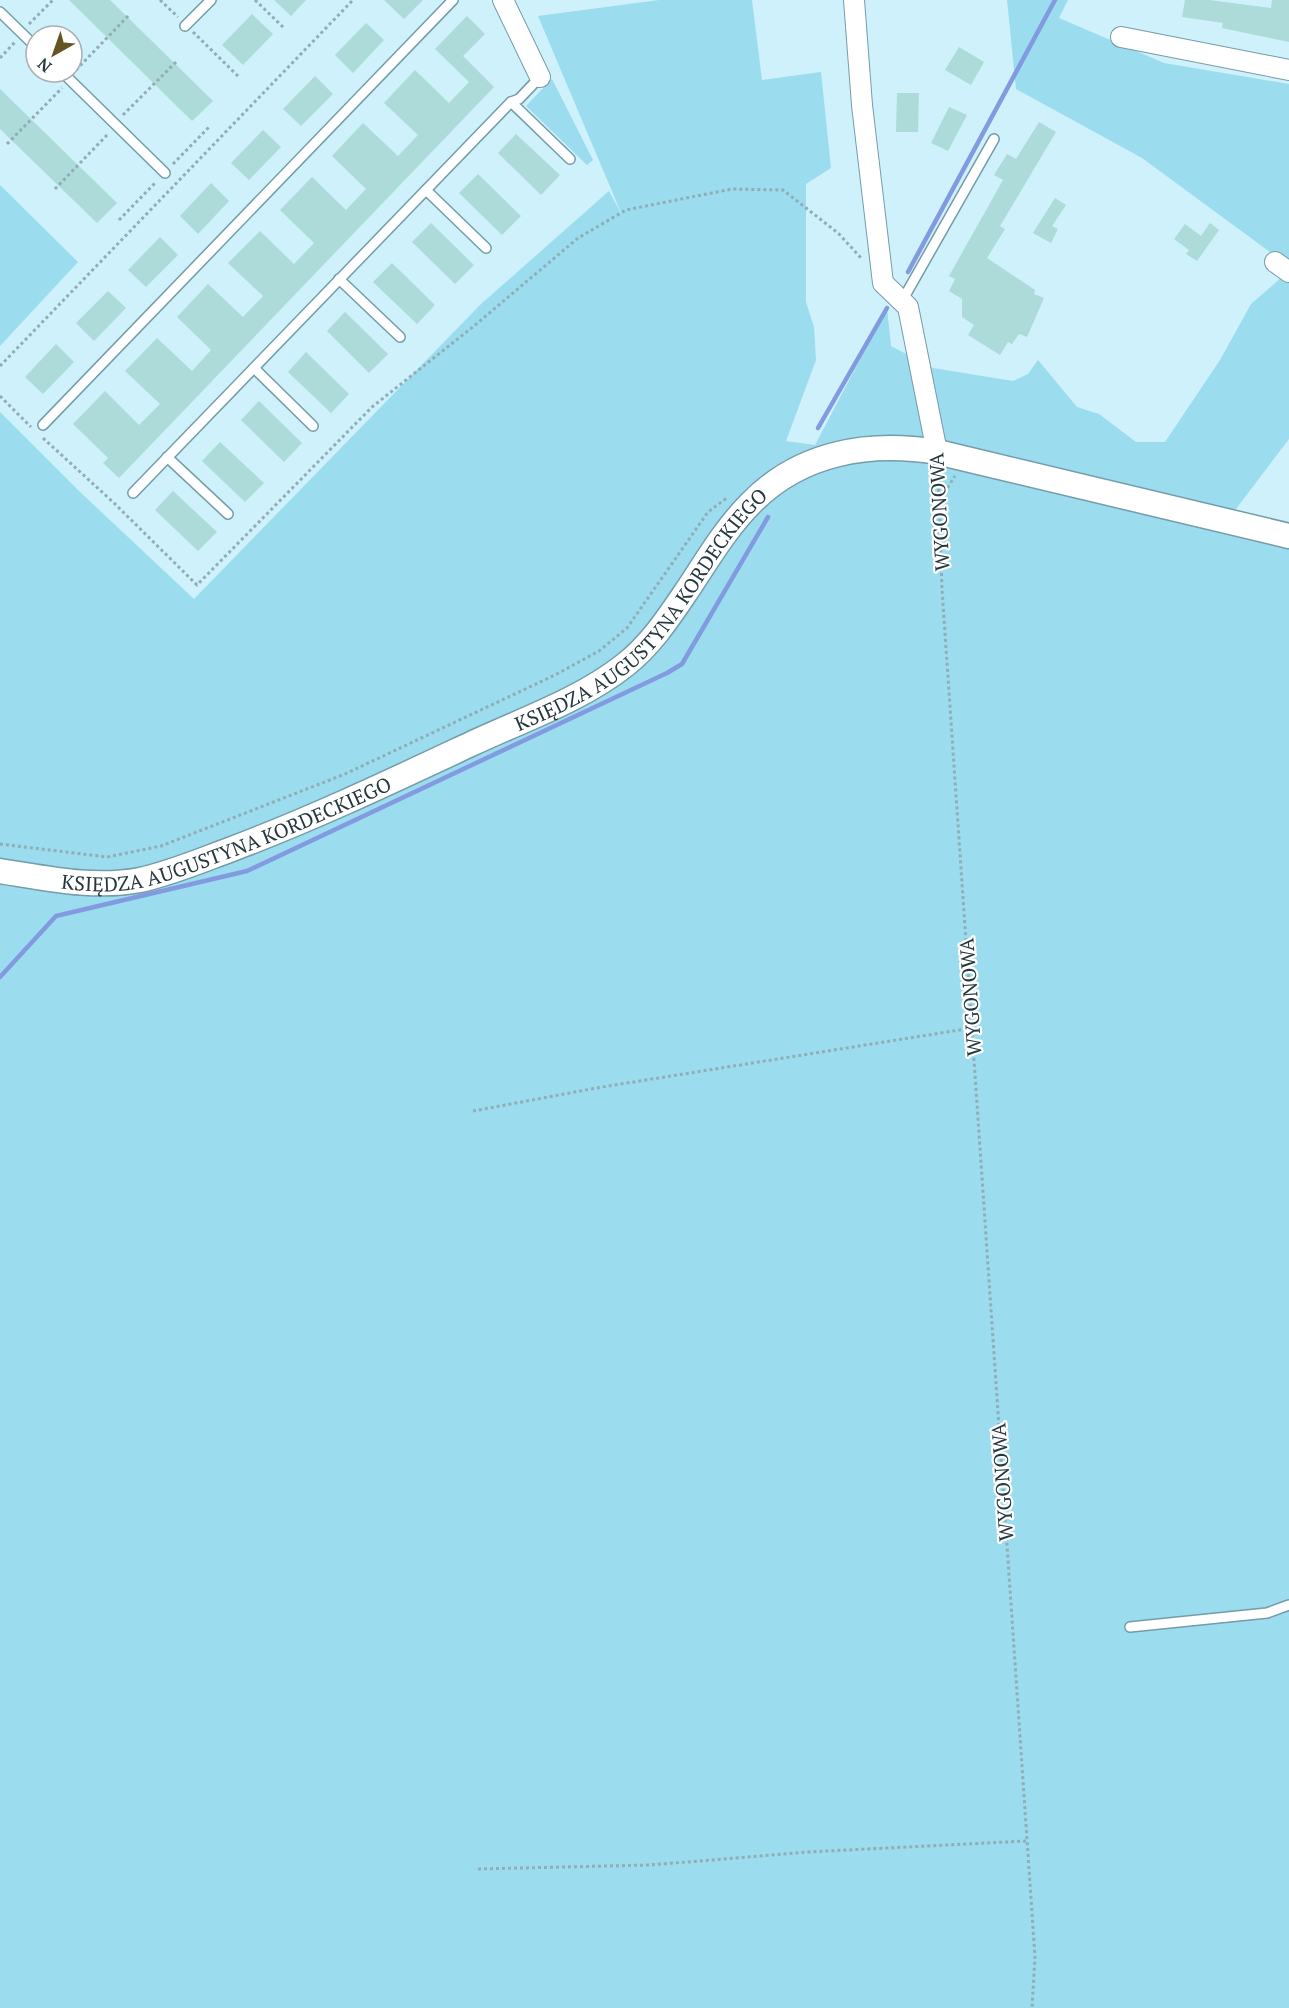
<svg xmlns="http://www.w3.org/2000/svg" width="1289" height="2008" viewBox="0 0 1289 2008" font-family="'PT Serif',serif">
  <rect width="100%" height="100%" fill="#cef1fb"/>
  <g fill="#9bdcef">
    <polygon points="659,0 752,0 762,80 821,72 831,168 806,184 806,302 814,327 816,360 786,441 815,445 887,308 891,346 933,368 1013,381 1028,374 1038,360 1077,407 1099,414 1136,442 1165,442 1220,360 1251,304 1282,277 1289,281 1289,439 1220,530 1289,544 1289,2008 0,2008 0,412 79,491 194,599 481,304 609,191 622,215 538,16"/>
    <polygon points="1007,0 1068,0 1059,18 1164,63 1289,84 1289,266 1142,158 1016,89"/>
    <polygon points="552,79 593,160 587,165 526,106"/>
    <polygon points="0,185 78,262 0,346"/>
  </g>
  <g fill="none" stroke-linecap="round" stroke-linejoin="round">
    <g stroke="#829adf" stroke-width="4.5">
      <polyline points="908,272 1055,0"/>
      <polyline points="818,428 887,308"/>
      <polyline points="0,977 56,916 247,871 667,673 682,664 768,517"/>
    </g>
  </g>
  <g fill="#addbd9">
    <polygon points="69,0 110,0 213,101 192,121"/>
    <polygon points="274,0 306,0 291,16"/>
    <polygon points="384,0 423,0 404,19"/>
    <polygon points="1185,0 1209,0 1271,8 1272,0 1289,0 1289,42 1222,28 1223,23 1182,17"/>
    <polygon points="252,14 273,34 243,65 222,45"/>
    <polygon points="467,16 485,34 463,56 494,87 119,478 103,463 108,458 73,424 105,391 139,425 160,404 125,371 157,338 192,371 211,350 177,317 208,284 243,317 263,296 228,263 260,231 294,264 314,243 280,210 312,177 346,210 366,189 332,156 363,123 398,156 418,135 384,103 415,70 449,103 469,82 435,49"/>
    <polygon points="366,23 384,40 353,73 335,55"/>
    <polygon points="959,47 984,62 971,85 945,70"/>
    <polygon points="315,76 333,94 301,126 283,109"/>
    <polygon points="0,89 117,203 97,223 0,129"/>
    <polygon points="897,93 919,93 918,132 896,132"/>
    <polygon points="949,107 967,115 948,151 931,143"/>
    <polygon points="1039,122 1056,132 1000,226 1005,229 987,258 1035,290 1034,294 1044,298 1027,337 1019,334 1012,344 1008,342 1000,355 968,335 974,325 962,317 962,299 949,291 955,279 949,276 1003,180 994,175 1007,154 1016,159"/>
    <polygon points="263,130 281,147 249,180 231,163"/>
    <polygon points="516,134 560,175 541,195 498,153"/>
    <polygon points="478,174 521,216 502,235 459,193"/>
    <polygon points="211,183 229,201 198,234 180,216"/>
    <polygon points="1055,198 1066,205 1052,226 1058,229 1051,243 1033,233"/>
    <polygon points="431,223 474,265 455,284 412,242"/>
    <polygon points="1210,223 1219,230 1197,261 1186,254 1189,250 1174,239 1185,224 1201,236"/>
    <polygon points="160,237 178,255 146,287 128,270"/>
    <polygon points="392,263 435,305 417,324 373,282"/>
    <polygon points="108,291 126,308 94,341 76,323"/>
    <polygon points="345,312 388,354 369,373 327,331"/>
    <polygon points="56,344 74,362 43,394 25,377"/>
    <polygon points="306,352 349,394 331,413 288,372"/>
    <polygon points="259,401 302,443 284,462 241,420"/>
    <polygon points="220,442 264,483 245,502 202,461"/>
    <polygon points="173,491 217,532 198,551 155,510"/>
  </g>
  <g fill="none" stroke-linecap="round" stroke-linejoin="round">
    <defs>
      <g id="service">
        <polyline points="0,12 36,47"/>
        <polyline points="185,26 211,0"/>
        <polyline points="62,72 165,173"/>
        <polyline points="511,102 570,159"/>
        <polyline points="426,190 486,248"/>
        <polyline points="339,279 400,337"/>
        <polyline points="902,301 994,139"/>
        <polyline points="254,368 313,426"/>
        <polyline points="43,425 453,0"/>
        <polyline points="167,457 228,514"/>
        <polyline points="133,493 511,102 519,99 540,77"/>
        <polyline points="1130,1627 1267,1613 1289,1605"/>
      </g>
      <g id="minor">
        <polyline points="503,0 540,77"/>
        <polyline points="854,0 862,105 883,283 908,307 937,452"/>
        <polyline points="1121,37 1289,70"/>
        <polyline points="1275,262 1289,272"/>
      </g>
      <g id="tertiary">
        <path id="s1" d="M0,871C46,878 93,889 140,880C172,873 202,860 232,849C314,818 392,781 471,744C522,720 581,700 625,665C652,644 671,614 690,586C709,557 727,527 751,503C801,452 869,441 937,452L1289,536"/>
      </g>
    </defs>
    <use href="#service" stroke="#749ca9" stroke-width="12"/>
    <use href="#minor" stroke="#749ca9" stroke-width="22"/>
    <use href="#tertiary" stroke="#749ca9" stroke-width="27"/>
    <g stroke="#91adb6" stroke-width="3" stroke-dasharray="3 3" stroke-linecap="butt">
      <polyline points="160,0 178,17"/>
      <polyline points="255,0 285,29"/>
      <polyline points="29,24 53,0"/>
      <polyline points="193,32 239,77"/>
      <polyline points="0,58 15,42"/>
      <polyline points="76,70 129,15"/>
      <polyline points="123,115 177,61"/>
      <polyline points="7,144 62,88"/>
      <polyline points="173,164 210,126"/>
      <polyline points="55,189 108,134"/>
      <polyline points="119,220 156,182"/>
      <polyline points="0,366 353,0"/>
      <polyline points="0,396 31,427"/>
      <polyline points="43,438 114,503 197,585 372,407 474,326 578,238 626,210 732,189 783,190 838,233 862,259"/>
      <polyline points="938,471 942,589 1035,1957 1032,2008"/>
      <polyline points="941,498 955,476"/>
      <polyline points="0,844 107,857 161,846 345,774 555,675 599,651 627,628 708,512 728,497"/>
      <polyline points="473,1111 602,1087 972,1028"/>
      <polyline points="478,1869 650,1865 808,1852 1026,1841"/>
    </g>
    <use href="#service" stroke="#fff" stroke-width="9"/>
    <use href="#minor" stroke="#fff" stroke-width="20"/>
    <use href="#tertiary" stroke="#fff" stroke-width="24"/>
  </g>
  <g text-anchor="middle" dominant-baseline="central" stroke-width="4.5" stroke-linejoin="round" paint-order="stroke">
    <g font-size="20" fill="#27383d" stroke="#fff">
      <text transform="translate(939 512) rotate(-93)">WYGONOWA</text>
      <text stroke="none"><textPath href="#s1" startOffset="722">KSIĘDZA AUGUSTYNA KORDECKIEGO</textPath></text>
      <text stroke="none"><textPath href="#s1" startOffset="236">KSIĘDZA AUGUSTYNA KORDECKIEGO</textPath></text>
      <text transform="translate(970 997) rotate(-94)">WYGONOWA</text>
      <text transform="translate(1002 1482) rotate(-94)">WYGONOWA</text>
    </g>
  </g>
  <g transform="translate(54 54) rotate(220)"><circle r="28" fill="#ffffff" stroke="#a9afb1" stroke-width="1.5"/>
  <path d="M0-4.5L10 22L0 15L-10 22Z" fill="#655523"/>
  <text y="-9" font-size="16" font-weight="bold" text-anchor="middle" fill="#27383d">N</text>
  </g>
</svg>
